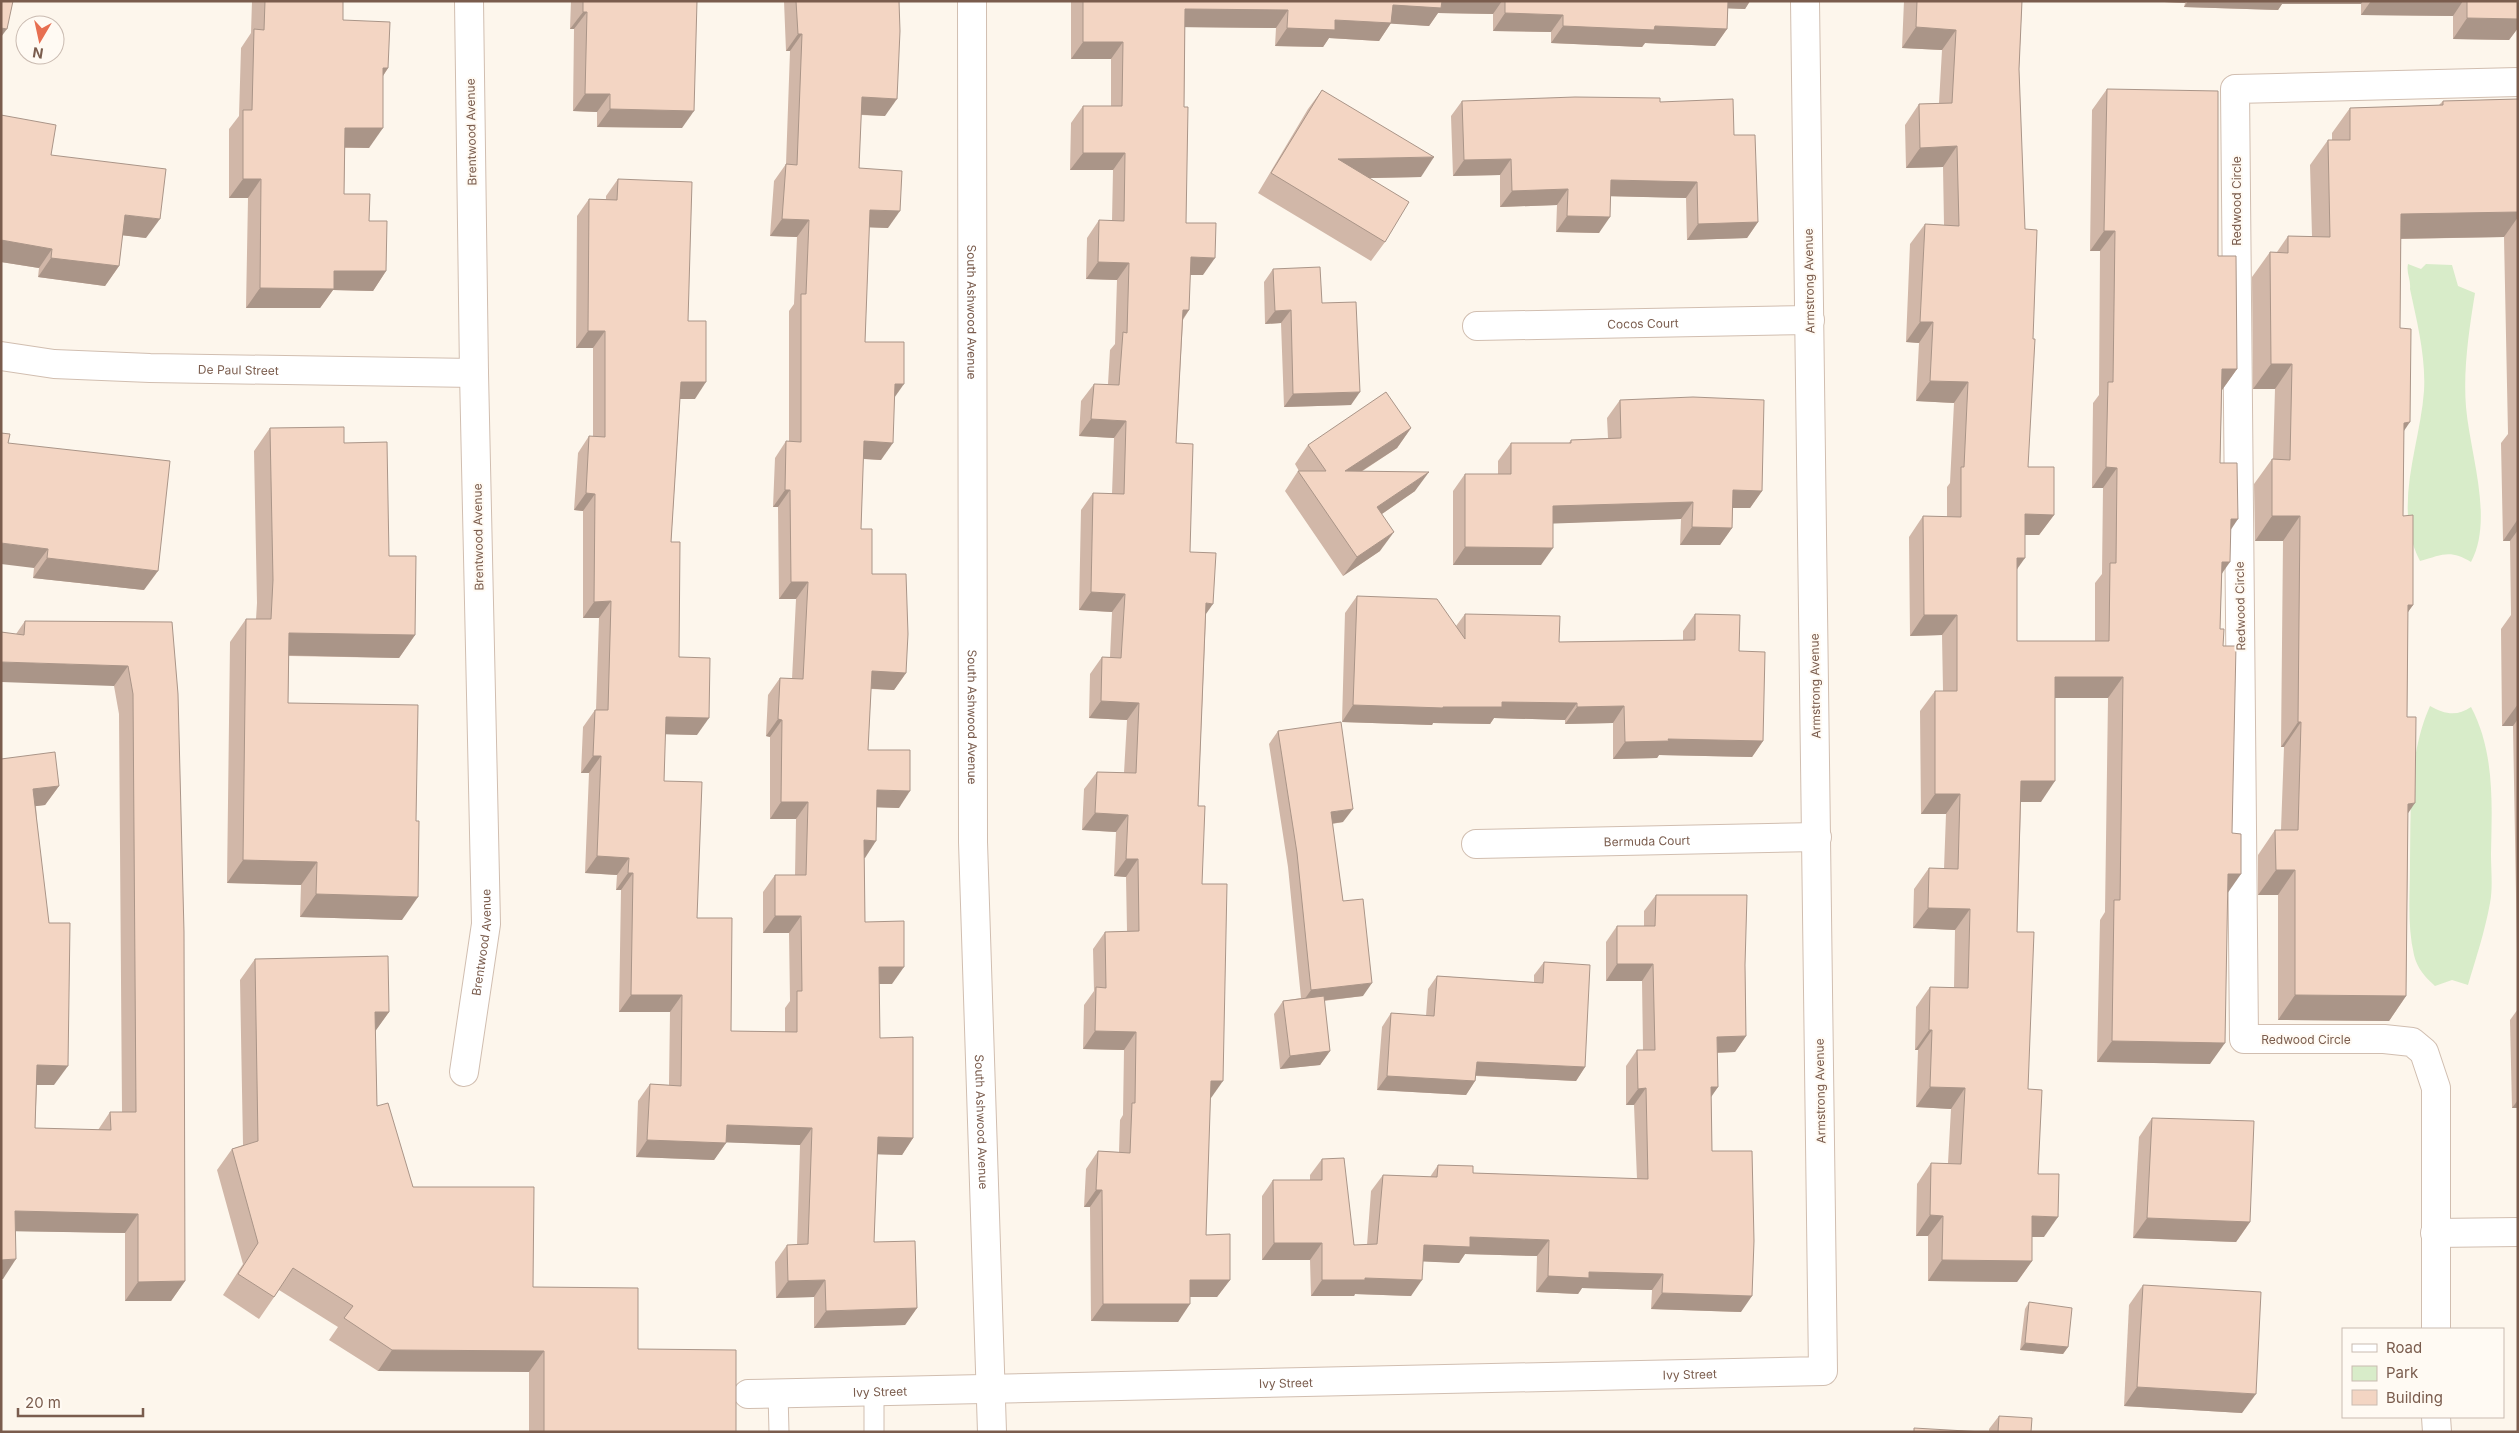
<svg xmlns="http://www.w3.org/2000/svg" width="2519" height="1433" viewBox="0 0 2519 1433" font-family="Inter,sans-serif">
  <rect width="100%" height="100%" fill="#fdf6ec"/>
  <g fill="#d8ecc9">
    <path d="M2408,264L2421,269L2426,264L2452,265L2458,286L2475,293C2469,330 2463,370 2466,407C2470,454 2494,519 2471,562C2450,549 2442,555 2420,561C2392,507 2420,447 2424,391C2426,357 2417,322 2410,289C2411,279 2406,273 2408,264Z"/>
    <path d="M2430,706C2444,714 2457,717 2471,707C2495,752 2492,805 2491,854C2491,870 2493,888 2490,903C2485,931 2476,958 2468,985L2452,980L2435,986C2425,977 2417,968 2414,955C2407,925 2410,894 2410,864C2411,811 2408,755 2430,706Z"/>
  </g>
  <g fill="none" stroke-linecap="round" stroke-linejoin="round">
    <defs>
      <g id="service">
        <polyline points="874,1391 874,1432"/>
        <polyline points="778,1393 779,1432"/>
      </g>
      <g id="minor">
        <path id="s1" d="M972,1L973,842L992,1432"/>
        <path id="s2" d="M1477,326L1810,320"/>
        <path id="s3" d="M1,356L54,364L150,368L474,373"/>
        <path id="s4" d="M1476,844L1817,837"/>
        <path id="s5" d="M464,1072L486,924L474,373L469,1"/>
        <polyline points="2435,1233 2518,1232"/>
        <polyline points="2436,1329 2436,1088 2424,1052 2412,1042 2384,1039 2244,1039 2235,89 2518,82"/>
        <path id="s6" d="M748,1394L1823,1371L1805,1"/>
        <polyline points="2436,1417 2437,1432"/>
      </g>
    </defs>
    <use href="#service" stroke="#d1beb0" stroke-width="21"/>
    <use href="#minor" stroke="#d1beb0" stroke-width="30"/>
    <use href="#service" stroke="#fff" stroke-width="19"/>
    <use href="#minor" stroke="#fff" stroke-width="28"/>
  </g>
  <g fill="#d1b7a8">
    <polygon points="252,1 343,1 343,20 388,68 383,76 369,148 345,148 344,194 369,221 386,271 373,291 333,290 320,308 246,308 248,198 229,198 229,129 239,116 241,48 251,33"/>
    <polygon points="571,1 697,1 682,128 597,127 597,112 573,111 574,29 570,29"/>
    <polygon points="784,1 899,1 885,116 861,115 859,168 888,228 869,227 865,342 895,397 881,460 863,459 861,529 872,574 906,673 894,690 871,689 868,750 899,808 877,807 865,858 864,857 865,922 892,984 879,984 880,1038 913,1138 902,1155 877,1154 874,1242 917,1308 905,1325 814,1328 814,1297 776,1298 775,1262 787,1245 797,1245 800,1145 726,1142 726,1143 714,1160 636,1157 638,1101 650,1084 669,1085 670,1012 619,1012 621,890 616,890 617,875 585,873 589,773 581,773 583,727 595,710 596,710 599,618 583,618 583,511 574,510 578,453 589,436 593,436 593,348 576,348 577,216 589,199 606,199 606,196 618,179 688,321 695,399 680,399 671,542 679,657 697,735 665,734 664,781 697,918 731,1031 785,1032 785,1008 790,1001 789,933 763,933 763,892 775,875 795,875 796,819 770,819 770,737 766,736 768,695 780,678 792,679 796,599 779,599 778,507 773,507 775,458 786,441 789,441 789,311 794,304 797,237 770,236 774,181 786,164 790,51 786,51"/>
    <polygon points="1071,1 1750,1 1745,9 1728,8 1727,29 1715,46 1645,43 1642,47 1551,43 1551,32 1493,31 1493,14 1438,13 1429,26 1391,23 1379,41 1329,38 1323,47 1275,46 1276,28 1185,27 1184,107 1186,223 1203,275 1190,275 1189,310 1183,320 1176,443 1190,552 1206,614 1198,806 1202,884 1211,1098 1210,1098 1206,1235 1230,1280 1217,1297 1190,1297 1178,1322 1091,1321 1090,1207 1084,1207 1086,1169 1098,1151 1119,1152 1120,1120 1123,1115 1124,1050 1083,1049 1084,1005 1094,991 1093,949 1105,932 1127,931 1126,877 1114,876 1116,832 1082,830 1084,789 1097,772 1124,773 1127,720 1089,718 1090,674 1102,657 1110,657 1112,612 1079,610 1081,510 1093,493 1112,494 1114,438 1079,436 1081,401 1094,384 1108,384 1110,350 1115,344 1117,280 1086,279 1087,238 1099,220 1112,221 1113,170 1070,170 1071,123 1083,106 1111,106 1111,59 1071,59"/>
    <polygon points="1904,1 2022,1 2019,69 2028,467 2054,515 2039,535 2025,535 2017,570 2017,641 2095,641 2095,583 2102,574 2103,488 2092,488 2093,403 2099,395 2100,251 2090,251 2092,110 2107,89 2218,256 2237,369 2222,390 2220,463 2231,530 2222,574 2220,629 2223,646 2227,894 2210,1064 2097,1062 2100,920 2105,912 2108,698 2055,698 2041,802 2021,802 2017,932 2028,1089 2038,1174 2044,1237 2032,1237 2032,1261 2017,1282 1928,1281 1928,1236 1916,1236 1917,1184 1931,1163 1948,1163 1951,1109 1916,1107 1918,1050 1915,1050 1916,1007 1930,987 1954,987 1955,930 1913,928 1914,889 1929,868 1944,869 1946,814 1921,814 1920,711 1935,691 1943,691 1942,635 1910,636 1909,537 1923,516 1947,517 1947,487 1950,483 1954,403 1916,401 1919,343 1906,342 1910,244 1925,224 1944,225 1943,167 1906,168 1905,125 1919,104 1939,103 1942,50 1902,48"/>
    <polygon points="2144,1 2518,1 2518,28 2509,40 2453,39 2453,16 2361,15 2361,4 2282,4 2278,10 2184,7 2185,3"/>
    <polygon points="1322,90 1421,177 1369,178 1385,242 1371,261 1258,193 1308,109"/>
    <polygon points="2518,99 2518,1006 2513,726 2502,726 2501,629 2511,615 2510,541 2503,541 2501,443 2508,434 2504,237 2401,239 2400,328 2404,432 2403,516 2413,605 2408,612 2407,717 2408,814 2406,996 2389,1021 2278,1020 2278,895 2258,895 2258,855 2275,830 2281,830 2284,747 2281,747 2283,541 2255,541 2254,484 2272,459 2273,459 2275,389 2253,389 2252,277 2270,252 2277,252 2288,236 2312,236 2310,165 2328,140 2332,140 2332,133 2350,108 2439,105 2443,101"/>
    <polygon points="1462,101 1660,102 1734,135 1758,222 1747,238 1687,240 1686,198 1610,196 1599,233 1556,232 1557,205 1500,207 1500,175 1453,176 1451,116"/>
    <polygon points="1,115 51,155 146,238 122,235 119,266 105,286 38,277 39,268 1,262"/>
    <polygon points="1273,269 1322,303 1351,405 1284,407 1281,323 1265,324 1264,282"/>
    <polygon points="1620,400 1762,491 1750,508 1733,508 1732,528 1720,545 1680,545 1681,519 1553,523 1541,565 1453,565 1453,491 1465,474 1498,474 1498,461 1511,443 1569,443 1571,440 1608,438 1607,418"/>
    <polygon points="270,428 344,443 389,556 415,635 399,658 289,656 288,703 402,920 300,917 301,885 227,883 230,642 246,619 256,619 257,603 254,451"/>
    <polygon points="1411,428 1397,448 1361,472 1415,491 1382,514 1380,551 1343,576 1285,491 1298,471 1299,471 1295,464 1308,445"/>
    <polygon points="8,443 144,590 33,578 34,568"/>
    <polygon points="1357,596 1456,626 1465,614 1559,642 1683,640 1683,631 1695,614 1739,651 1763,741 1752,757 1659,755 1657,758 1613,759 1613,723 1565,724 1565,720 1494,718 1490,724 1433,723 1432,725 1342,722 1345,613"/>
    <polygon points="25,621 172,622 185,1281 171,1301 125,1301 125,1233 15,1231 3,1279 1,759 59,786 45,805 36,806 54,1085 37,1085 35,1128 98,1130 110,1112 122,1112 119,714 114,686 16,634"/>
    <polygon points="1278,731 1343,822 1332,824 1343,901 1363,996 1324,1001 1330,1051 1320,1065 1280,1069 1274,1014 1283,1001 1301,998 1288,867 1269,744"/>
    <polygon points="1656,895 1745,965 1746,1036 1735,1052 1717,1053 1718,1087 1711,1096 1712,1151 1741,1312 1651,1309 1652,1290 1582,1288 1578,1294 1536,1292 1537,1256 1465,1254 1459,1263 1423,1261 1411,1296 1355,1294 1354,1296 1311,1296 1310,1260 1262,1260 1262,1196 1273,1180 1310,1180 1310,1175 1322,1159 1354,1245 1367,1245 1371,1191 1383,1175 1430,1177 1438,1165 1473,1173 1637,1179 1634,1105 1626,1105 1626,1066 1637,1050 1643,1050 1642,981 1606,981 1606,942 1617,926 1644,926 1644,911"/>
    <polygon points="255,959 389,1012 375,1031 377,1106 413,1187 533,1287 638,1349 736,1432 529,1432 529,1372 378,1371 329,1340 338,1327 279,1290 259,1319 223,1295 243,1264 217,1170 232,1149 243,1145 240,980"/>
    <polygon points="1544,962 1585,1067 1576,1081 1476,1076 1475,1081 1466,1095 1377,1090 1382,1027 1391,1013 1426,1016 1428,989 1437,976 1534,982 1534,975"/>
    <polygon points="2518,1009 2518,1108 2512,1108 2510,1020"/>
    <polygon points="2152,1118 2250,1222 2236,1242 2133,1238 2139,1137"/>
    <polygon points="2143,1285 2242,1413 2124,1406 2129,1305"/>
    <polygon points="2029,1302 2068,1347 2063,1354 2020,1350 2025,1309"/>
    <polygon points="1999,1416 2031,1432 1989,1432 1989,1429"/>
  </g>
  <g fill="#aa9588">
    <polygon points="1438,1 1502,1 1493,14 1438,13 1429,26 1380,23 1393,5"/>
    <polygon points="1721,1 1750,1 1745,9 1716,8"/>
    <polygon points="2144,1 2186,1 2185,3"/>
    <polygon points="2188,1 2363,1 2361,4 2282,4 2278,10 2184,7"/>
    <polygon points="2371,1 2463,1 2453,16 2361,15"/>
    <polygon points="1185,9 1288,10 1276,28 1173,27"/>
    <polygon points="583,12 587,12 574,29 570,29"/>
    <polygon points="1505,13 1563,15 1551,32 1493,31"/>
    <polygon points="2467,18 2518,19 2518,28 2509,40 2453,39"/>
    <polygon points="1335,20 1391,23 1379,41 1329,38 1323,47 1275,46 1287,28"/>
    <polygon points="1563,26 1655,26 1727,29 1715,46 1645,43 1642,47 1551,43"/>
    <polygon points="1916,27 1956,30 1942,50 1902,48"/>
    <polygon points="1,28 7,29 1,37"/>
    <polygon points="798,34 802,34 790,51 786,51"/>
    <polygon points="1083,42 1123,42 1111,59 1071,59"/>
    <polygon points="383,68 388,68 375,88"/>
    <polygon points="585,94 610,94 597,112 573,111"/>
    <polygon points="862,97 897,99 885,116 850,114"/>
    <polygon points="610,109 694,111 682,128 597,127"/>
    <polygon points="345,128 383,128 369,148 332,147"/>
    <polygon points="1957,146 1943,167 1906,168 1920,148"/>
    <polygon points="1083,153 1125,153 1113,170 1070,170"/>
    <polygon points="1434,157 1421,177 1324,179 1338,159"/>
    <polygon points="1511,159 1500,175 1453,176 1464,160"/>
    <polygon points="243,179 261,179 248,198 229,198"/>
    <polygon points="1611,180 1697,182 1686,198 1600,196"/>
    <polygon points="1568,189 1557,205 1500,207 1512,191"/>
    <polygon points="870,210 900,211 888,228 858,227"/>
    <polygon points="2518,212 2518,217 2504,237 2383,239 2401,214"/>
    <polygon points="125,215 160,219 146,238 111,234"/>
    <polygon points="1567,216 1610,217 1599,233 1556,232"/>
    <polygon points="782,219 809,220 797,237 770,236"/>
    <polygon points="1758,222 1747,238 1687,240 1698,224"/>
    <polygon points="2104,231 2115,231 2100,251 2090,251"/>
    <polygon points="1,240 52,249 39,268 1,262"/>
    <polygon points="1191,257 1215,258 1203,275 1179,275"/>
    <polygon points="51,258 119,266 105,286 38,277"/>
    <polygon points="1098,262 1129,263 1117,280 1086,279"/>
    <polygon points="334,271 386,271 373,291 333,290 320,308 246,308 260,288"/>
    <polygon points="1183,310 1189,310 1177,327"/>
    <polygon points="1291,310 1281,323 1265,324 1275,311"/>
    <polygon points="1920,322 1933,322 1919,343 1906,342"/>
    <polygon points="588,331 605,331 593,348 576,348"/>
    <polygon points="2271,364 2292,364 2275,389 2253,389"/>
    <polygon points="2222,369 2237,369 2222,390 2208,390"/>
    <polygon points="1930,381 1968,382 1954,403 1916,401"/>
    <polygon points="681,382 706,382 695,399 669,399"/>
    <polygon points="895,384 904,384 892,401"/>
    <polygon points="1360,392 1351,405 1284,407 1293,394"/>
    <polygon points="1091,419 1126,421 1114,438 1079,436"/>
    <polygon points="2410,422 2393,447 2404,423"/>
    <polygon points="1411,428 1397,448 1331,491 1345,471"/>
    <polygon points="864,441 893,443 881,460 852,458"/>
    <polygon points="2106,467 2117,468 2103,488 2092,488"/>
    <polygon points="1429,472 1415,491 1363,527 1377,507"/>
    <polygon points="785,490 790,490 778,507 773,507"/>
    <polygon points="1733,490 1762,491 1750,508 1721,508"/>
    <polygon points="586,493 595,494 583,511 574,510"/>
    <polygon points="1693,502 1681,519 1541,524 1553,506"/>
    <polygon points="2025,514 2054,515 2039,535 2011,535"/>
    <polygon points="2272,516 2300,516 2283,541 2255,541"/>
    <polygon points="2231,519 2238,519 2224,540"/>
    <polygon points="2518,519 2518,530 2510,541 2503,541"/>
    <polygon points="1692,527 1732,528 1720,545 1680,545"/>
    <polygon points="1394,532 1380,551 1343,576 1357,557"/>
    <polygon points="1,543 48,549 34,568 1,564"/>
    <polygon points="1465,547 1553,548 1541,565 1453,565"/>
    <polygon points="47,558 158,571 144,590 33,578"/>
    <polygon points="2017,558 2025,558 2010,579"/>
    <polygon points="2222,562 2230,562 2216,582"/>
    <polygon points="791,582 808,582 796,599 779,599"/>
    <polygon points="1091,592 1125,594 1112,612 1079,610"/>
    <polygon points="611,601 599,618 583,618 594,602"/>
    <polygon points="1206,603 1213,604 1201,621"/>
    <polygon points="2408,605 2413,605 2395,630"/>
    <polygon points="1924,615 1957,615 1942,635 1910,636"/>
    <polygon points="289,633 415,635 399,658 273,655"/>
    <polygon points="1,662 128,666 114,686 1,682"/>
    <polygon points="872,671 906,673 894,690 861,688"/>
    <polygon points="2055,677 2123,677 2108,698 2040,698"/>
    <polygon points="1101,701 1139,703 1127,720 1089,718"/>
    <polygon points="1502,702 1577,703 1565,720 1494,718 1490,724 1433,723 1432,725 1342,722 1353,705 1443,707"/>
    <polygon points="2518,704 2518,719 2513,726 2502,726"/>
    <polygon points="1624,706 1613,723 1565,724 1577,707"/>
    <polygon points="666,717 709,718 697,735 654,734"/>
    <polygon points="778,719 782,720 770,737 766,736"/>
    <polygon points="2298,722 2301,722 2284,747 2281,747"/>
    <polygon points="1668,739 1763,741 1752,757 1659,755 1657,758 1613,759 1625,742"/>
    <polygon points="593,756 601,756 589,773 581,773"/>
    <polygon points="2021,781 2055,781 2041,802 2007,802"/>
    <polygon points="59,786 45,805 20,808 33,789"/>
    <polygon points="877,790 910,791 899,808 865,807"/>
    <polygon points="1935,794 1960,794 1946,814 1921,814"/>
    <polygon points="781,802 808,802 796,819 770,819"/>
    <polygon points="2415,803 2398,828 2408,804"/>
    <polygon points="1353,809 1343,822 1321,825 1331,812"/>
    <polygon points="1095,813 1128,815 1116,832 1082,830"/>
    <polygon points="864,840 876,841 865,858 852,857"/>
    <polygon points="597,856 629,858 617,875 585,873"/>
    <polygon points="1126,859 1138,859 1126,877 1114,876"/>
    <polygon points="243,860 317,862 301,885 227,883"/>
    <polygon points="2276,870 2295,870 2278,895 2258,895"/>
    <polygon points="628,873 633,873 621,890 616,890"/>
    <polygon points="2228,874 2241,874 2227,894"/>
    <polygon points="316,894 418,897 402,920 300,917"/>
    <polygon points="1928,908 1970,909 1955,930 1913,928"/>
    <polygon points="775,916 801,916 789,933 763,933"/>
    <polygon points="1617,964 1653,964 1642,981 1606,981"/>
    <polygon points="879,967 904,967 892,984 867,984"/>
    <polygon points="1372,983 1363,996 1302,1003 1311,990"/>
    <polygon points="631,995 682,995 670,1012 619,1012"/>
    <polygon points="2295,995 2406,996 2389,1021 2278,1020"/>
    <polygon points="375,1012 389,1012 374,1033"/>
    <polygon points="1929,1030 1932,1030 1918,1050 1915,1050"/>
    <polygon points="1095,1031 1136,1032 1124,1050 1083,1049"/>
    <polygon points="1746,1036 1735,1052 1705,1053 1717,1037"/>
    <polygon points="2112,1041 2225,1043 2210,1064 2097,1062"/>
    <polygon points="1330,1051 1320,1065 1280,1069 1290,1056"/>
    <polygon points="1477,1062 1585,1067 1576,1081 1467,1075"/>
    <polygon points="37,1065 68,1066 54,1085 24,1085"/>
    <polygon points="1387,1076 1475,1081 1466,1095 1377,1090"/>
    <polygon points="1211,1081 1223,1081 1211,1098 1199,1098"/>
    <polygon points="1711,1087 1718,1087 1707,1103"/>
    <polygon points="1930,1087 1965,1088 1951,1109 1916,1107"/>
    <polygon points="1646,1088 1634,1105 1626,1105 1638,1089"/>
    <polygon points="2518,1100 2518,1108 2512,1108"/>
    <polygon points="727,1125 812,1128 800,1145 715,1142"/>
    <polygon points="878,1137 913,1138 902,1155 866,1154"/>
    <polygon points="647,1140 726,1143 714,1160 636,1157"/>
    <polygon points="1096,1190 1102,1190 1090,1207 1084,1207"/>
    <polygon points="15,1211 138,1214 125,1233 1,1231"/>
    <polygon points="1930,1215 1943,1216 1928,1236 1916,1236"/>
    <polygon points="2032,1216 2058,1217 2044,1237 2018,1237"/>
    <polygon points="2147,1218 2250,1222 2236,1242 2133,1238"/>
    <polygon points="1470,1237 1549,1240 1537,1256 1465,1254 1459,1263 1412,1261 1424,1245"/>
    <polygon points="1274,1243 1322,1243 1310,1260 1262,1260"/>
    <polygon points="16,1259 3,1279 1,1279 1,1260"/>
    <polygon points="1942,1260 2032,1261 2017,1282 1928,1281"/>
    <polygon points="1589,1272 1663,1274 1652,1290 1582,1288 1578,1294 1536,1292 1548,1276"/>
    <polygon points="1365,1278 1422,1280 1411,1296 1355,1294 1354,1296 1311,1296 1322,1280"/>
    <polygon points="825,1280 814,1297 776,1298 788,1281"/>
    <polygon points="1190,1280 1230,1280 1217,1297 1178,1297"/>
    <polygon points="185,1281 171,1301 125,1301 138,1282"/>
    <polygon points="1662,1293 1752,1296 1741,1312 1651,1309"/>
    <polygon points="1103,1304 1190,1304 1178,1322 1091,1321"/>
    <polygon points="917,1308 905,1325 814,1328 826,1311"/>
    <polygon points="2025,1343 2068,1347 2063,1354 2020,1350"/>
    <polygon points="392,1350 544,1351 529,1372 378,1371"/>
    <polygon points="2137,1387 2256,1394 2242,1413 2124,1406"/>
  </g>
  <g fill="#f3d5c3" stroke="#aa9588">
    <polygon points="1,1 13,1 7,29 1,28"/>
    <polygon points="265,1 343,1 343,20 390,22 388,68 383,68 383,128 345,128 344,194 370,194 369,221 387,221 386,271 334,271 334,289 260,288 261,179 243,179 243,110 252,110 254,29 264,30"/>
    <polygon points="583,1 697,1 694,111 610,109 610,94 585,94 587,12 583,12"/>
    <polygon points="796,1 899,1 900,31 897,99 862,97 859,168 902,171 900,211 870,210 865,342 904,342 904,384 895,384 893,443 864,441 861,529 872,529 872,574 906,574 908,634 906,673 872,671 868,750 910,750 910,791 877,790 876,841 864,840 865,922 904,921 904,967 879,967 880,1038 913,1037 913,1138 878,1137 874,1242 915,1241 917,1308 826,1311 825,1280 788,1281 787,1245 808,1244 812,1128 727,1125 726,1143 647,1140 650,1084 681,1086 682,995 631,995 633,873 628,873 629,858 597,856 601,756 593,756 595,710 608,710 611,601 594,602 595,494 586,493 589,436 605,437 605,331 588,331 589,199 617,200 618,179 692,182 688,321 706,321 706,382 681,382 671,542 680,542 679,657 710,658 709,718 666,717 664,781 702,782 697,918 732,918 731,1031 797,1032 797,991 802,991 801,916 775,916 775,875 806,875 808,802 781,802 782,720 778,719 780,678 803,679 808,582 791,582 790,490 785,490 786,441 801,442 801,294 806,294 809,220 782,219 786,164 797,165 802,34 798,34"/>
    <polygon points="1083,1 1442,1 1441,8 1393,5 1391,23 1335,20 1335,30 1287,28 1288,10 1185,9 1184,107 1188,107 1186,223 1216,223 1215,258 1191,257 1189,310 1183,310 1176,443 1193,444 1190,552 1216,553 1213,604 1206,603 1198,806 1205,806 1202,884 1227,884 1223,1081 1211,1081 1206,1235 1230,1234 1230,1280 1190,1280 1190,1304 1103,1304 1102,1190 1096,1190 1098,1151 1130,1153 1132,1103 1135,1103 1136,1032 1095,1031 1096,987 1106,988 1105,932 1139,931 1138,859 1126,859 1128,815 1095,813 1097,772 1136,773 1139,703 1101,701 1102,657 1121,658 1125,594 1091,592 1093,493 1124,494 1126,421 1091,419 1094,384 1119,385 1123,332 1127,333 1129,263 1098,262 1099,220 1124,221 1125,153 1083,153 1083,106 1122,106 1123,42 1083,42"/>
    <polygon points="1505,1 1728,1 1727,29 1655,26 1654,30 1563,26 1563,15 1505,13"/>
    <polygon points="1917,1 2022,1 2019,69 2025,229 2037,230 2033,339 2035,339 2028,467 2054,467 2054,515 2025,514 2025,558 2017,558 2017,641 2109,641 2110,563 2116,563 2117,468 2106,467 2108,382 2113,382 2115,231 2104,231 2107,89 2218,91 2218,256 2236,256 2237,369 2222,369 2220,463 2237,463 2238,519 2231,519 2230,562 2222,562 2220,629 2224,629 2223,646 2236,646 2232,833 2241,834 2241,874 2228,874 2225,1043 2112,1041 2114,900 2120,900 2123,677 2055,677 2055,781 2021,781 2017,932 2034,932 2028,1089 2042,1090 2038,1174 2059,1174 2058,1217 2032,1216 2032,1261 1942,1260 1943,1216 1930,1215 1931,1163 1961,1164 1965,1088 1930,1087 1932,1030 1929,1030 1930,987 1968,988 1970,909 1928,908 1929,868 1958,869 1960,794 1935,794 1935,691 1957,691 1957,615 1924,615 1923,516 1961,517 1961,467 1964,467 1968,382 1930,381 1933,322 1920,322 1925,224 1959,226 1957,146 1920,148 1919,104 1952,103 1956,30 1916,27"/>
    <polygon points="2467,1 2518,1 2518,19 2467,18"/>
    <polygon points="1322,90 1434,157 1338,159 1409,202 1385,242 1271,173"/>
    <polygon points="1575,97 1660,98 1660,102 1733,99 1734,135 1755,135 1758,222 1698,224 1697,182 1611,180 1610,217 1567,216 1568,189 1512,191 1511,159 1464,160 1462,101"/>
    <polygon points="2518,99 2518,212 2401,214 2400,328 2411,329 2410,422 2404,423 2403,516 2413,515 2413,605 2408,605 2407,717 2416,717 2415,803 2408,804 2406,996 2295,995 2295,870 2276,870 2275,830 2298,830 2301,722 2298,722 2300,516 2272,516 2272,459 2290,460 2292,364 2271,364 2270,252 2288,253 2288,236 2330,237 2328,140 2350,140 2350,108 2443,105 2443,101"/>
    <polygon points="1,115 56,125 51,155 166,169 160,219 125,215 119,266 51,258 52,249 1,240"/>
    <polygon points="1320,267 1322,303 1356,302 1360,392 1293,394 1291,310 1275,311 1273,269"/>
    <polygon points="1386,392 1411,428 1345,471 1429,472 1377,507 1394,532 1357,557 1298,471 1326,471 1308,445"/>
    <polygon points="1693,397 1764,400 1762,491 1733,490 1732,528 1692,527 1693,502 1553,506 1553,548 1465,547 1465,474 1511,474 1511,443 1571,443 1571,440 1621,438 1620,400"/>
    <polygon points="344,427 344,443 387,442 389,556 416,556 415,635 289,633 288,703 418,705 416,821 419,821 418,897 316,894 317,862 243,860 246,619 271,619 273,580 270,428"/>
    <polygon points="1,433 10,434 8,443 170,461 158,571 47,558 48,549 1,543"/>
    <polygon points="1357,596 1437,599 1465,639 1465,614 1560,616 1559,642 1695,640 1695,614 1740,615 1739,651 1765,652 1763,741 1668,739 1669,741 1625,742 1624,706 1577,707 1577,703 1502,702 1502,707 1443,707 1443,708 1353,705"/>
    <polygon points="25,621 172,622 178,694 184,932 185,1281 138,1282 138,1214 15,1211 16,1259 1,1260 1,759 55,752 59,786 33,789 49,923 70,923 68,1066 37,1065 35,1128 111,1130 110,1112 136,1112 133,694 128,666 1,662 1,632 24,635"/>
    <polygon points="1341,722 1353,809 1331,812 1343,901 1363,899 1372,983 1311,990 1297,853 1278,731"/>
    <polygon points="1656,895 1747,895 1745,965 1746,1036 1717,1037 1718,1087 1711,1087 1712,1151 1752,1151 1754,1241 1752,1296 1662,1293 1663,1274 1589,1272 1589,1278 1548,1276 1549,1240 1470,1237 1470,1247 1424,1245 1422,1280 1365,1278 1365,1280 1322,1280 1322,1243 1274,1243 1273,1180 1322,1180 1322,1159 1344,1158 1354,1245 1377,1244 1383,1175 1437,1177 1438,1165 1473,1166 1473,1173 1648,1179 1646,1088 1638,1089 1637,1050 1655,1050 1653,964 1617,964 1617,926 1655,926"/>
    <polygon points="388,956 389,1012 375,1012 377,1106 388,1103 413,1187 534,1187 533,1287 638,1288 638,1349 736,1350 736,1432 544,1432 544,1351 392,1350 344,1318 353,1306 293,1268 274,1297 238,1274 258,1243 232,1149 258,1141 255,959"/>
    <polygon points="1544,962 1590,965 1585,1067 1477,1062 1475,1081 1387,1076 1391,1013 1434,1016 1437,976 1543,983"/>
    <polygon points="1324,996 1330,1051 1290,1056 1283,1001"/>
    <polygon points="2152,1118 2254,1121 2250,1222 2147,1218"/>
    <polygon points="2143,1285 2261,1292 2256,1394 2137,1387"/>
    <polygon points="2029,1302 2072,1308 2068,1347 2025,1343"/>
    <polygon points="1999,1416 2032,1418 2031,1432 1998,1432"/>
    <polygon points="1914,1428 1983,1432 1914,1432"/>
  </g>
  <g text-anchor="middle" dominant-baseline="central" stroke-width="4" stroke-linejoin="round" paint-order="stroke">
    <g font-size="12" fill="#7a5c4d" stroke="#fffaf3">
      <text transform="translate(471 132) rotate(-91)">Brentwood Avenue</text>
      <text transform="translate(2236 201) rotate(-90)">Redwood Circle</text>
      <text transform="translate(1809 281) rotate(-91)">Armstrong Avenue</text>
      <text stroke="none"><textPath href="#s1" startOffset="311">South Ashwood Avenue</textPath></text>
      <text stroke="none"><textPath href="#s2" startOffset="166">Cocos Court</textPath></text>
      <text stroke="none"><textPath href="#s3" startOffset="238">De Paul Street</textPath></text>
      <text transform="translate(478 537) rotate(-91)">Brentwood Avenue</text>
      <text transform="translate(2240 606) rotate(-91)">Redwood Circle</text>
      <text transform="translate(1815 686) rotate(-91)">Armstrong Avenue</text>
      <text stroke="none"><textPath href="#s1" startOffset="716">South Ashwood Avenue</textPath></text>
      <text stroke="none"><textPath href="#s4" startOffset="171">Bermuda Court</textPath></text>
      <text stroke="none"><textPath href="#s5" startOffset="131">Brentwood Avenue</textPath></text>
      <text x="2306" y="1039">Redwood Circle</text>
      <text transform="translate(1820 1091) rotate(-91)">Armstrong Avenue</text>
      <text stroke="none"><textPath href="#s1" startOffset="1121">South Ashwood Avenue</textPath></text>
      <text stroke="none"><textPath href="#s6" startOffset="942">Ivy Street</textPath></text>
      <text stroke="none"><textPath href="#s6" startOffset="538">Ivy Street</textPath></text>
      <text stroke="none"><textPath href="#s6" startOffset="132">Ivy Street</textPath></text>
    </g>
  </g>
  <rect width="2519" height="1433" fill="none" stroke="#7a5c4d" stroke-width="5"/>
  <rect x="2342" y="1328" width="162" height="90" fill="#fffaf3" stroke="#cabbb1"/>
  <rect x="2352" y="1344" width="25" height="8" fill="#ffffff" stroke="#cabbb1"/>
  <text x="2386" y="1353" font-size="15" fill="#7a5c4d">Road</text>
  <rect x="2352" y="1366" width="25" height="15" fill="#d8ecc9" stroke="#cabbb1"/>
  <text x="2386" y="1378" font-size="15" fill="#7a5c4d">Park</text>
  <rect x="2352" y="1390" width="25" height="15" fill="#f3d5c3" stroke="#cabbb1"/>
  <text x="2386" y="1403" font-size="15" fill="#7a5c4d">Building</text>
  <g transform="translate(40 40) rotate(189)"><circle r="24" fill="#fffaf3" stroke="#cabbb1"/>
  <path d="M0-4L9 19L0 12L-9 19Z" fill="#e76f51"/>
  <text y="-8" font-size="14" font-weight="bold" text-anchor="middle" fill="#7a5c4d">N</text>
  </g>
  <path d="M18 1408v8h125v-8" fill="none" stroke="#7a5c4d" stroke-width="2.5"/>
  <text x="25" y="1408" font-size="15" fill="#7a5c4d" stroke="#fffaf3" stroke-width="4" paint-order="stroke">20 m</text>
</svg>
